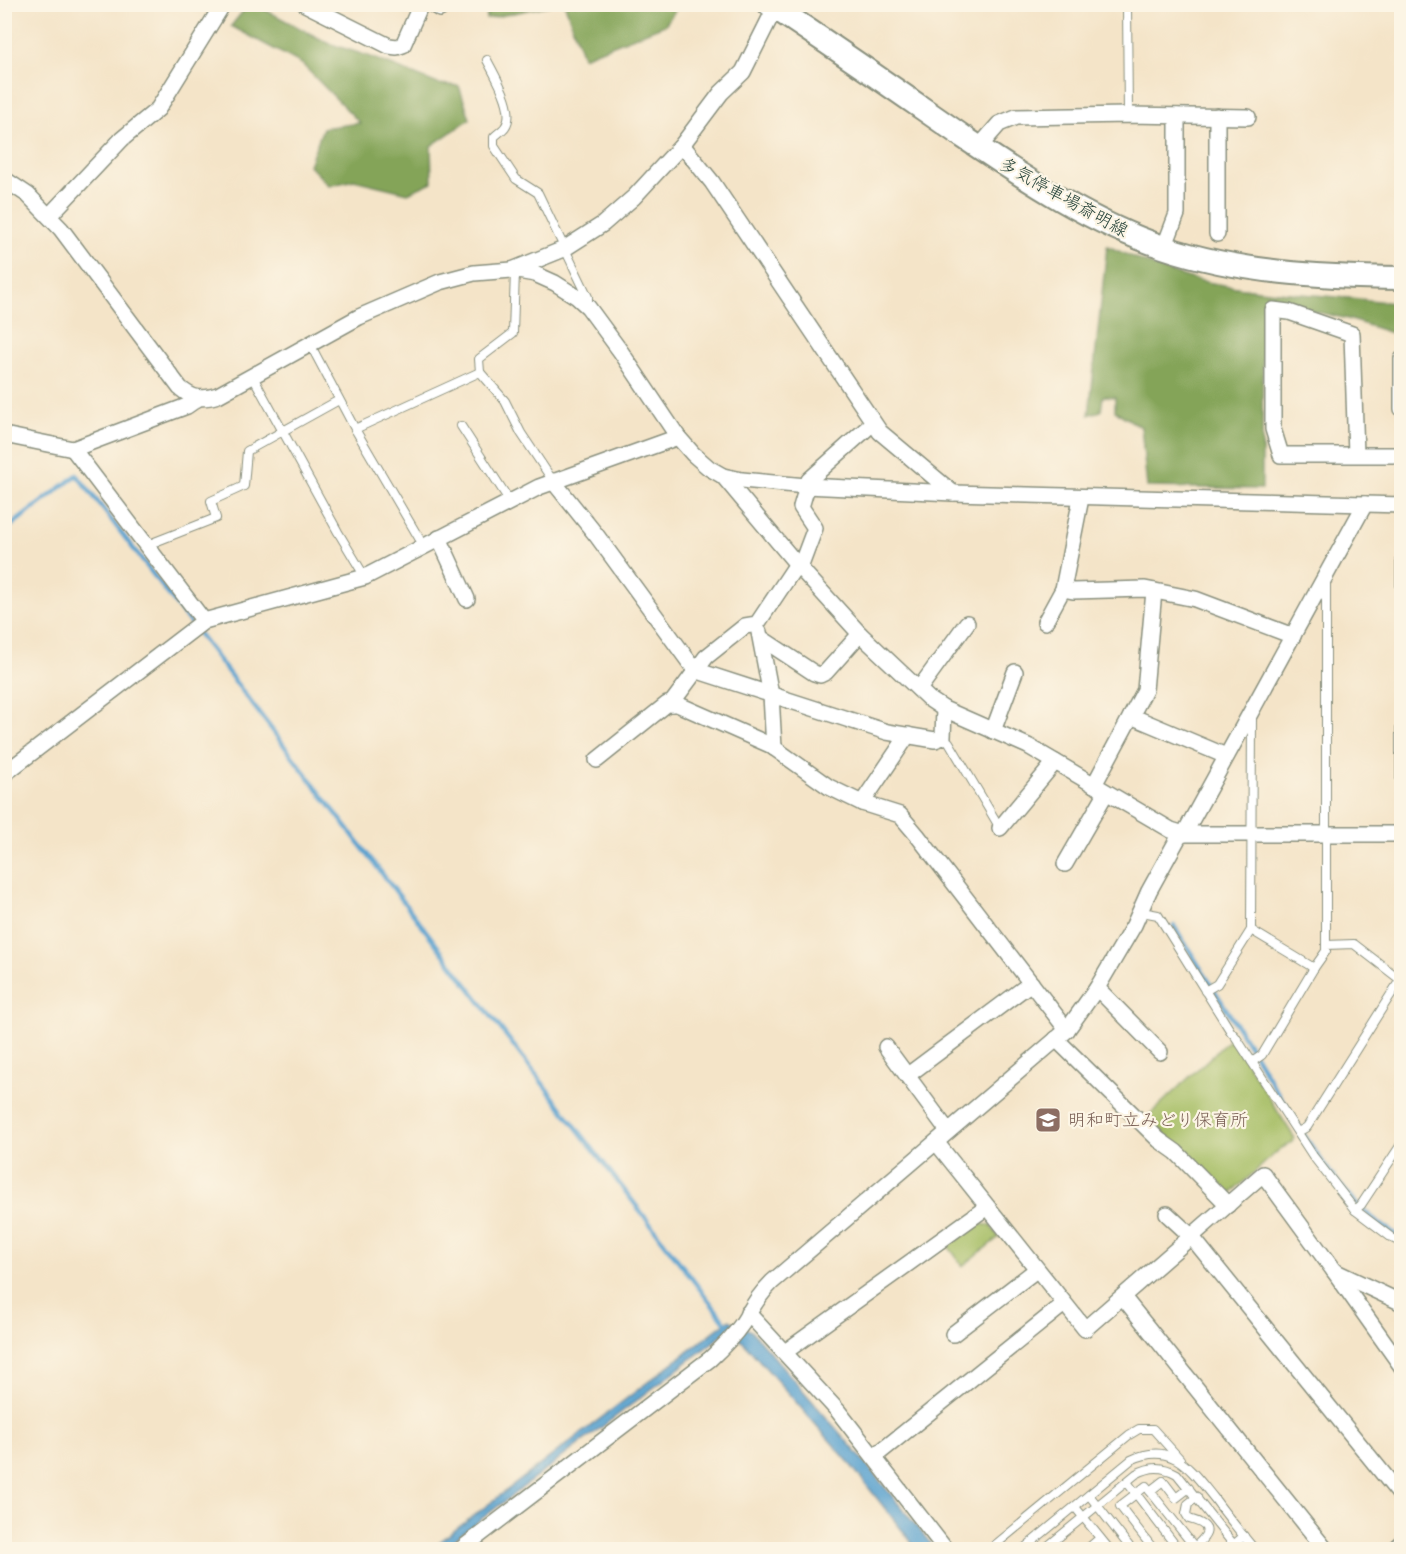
<svg xmlns="http://www.w3.org/2000/svg" width="1406" height="1554" viewBox="0 0 1406 1554" font-family="Sriracha,'Klee One',sans-serif">
  <rect width="100%" height="100%" fill="#fcf5e5"/>
  <filter id="ink" filterUnits="userSpaceOnUse"><feTurbulence type="fractalNoise" baseFrequency=".0167" numOctaves="2"/><feDisplacementMap in="SourceGraphic" scale="12" xChannelSelector="R" yChannelSelector="G"/><feConvolveMatrix kernelMatrix="1 2 1 2 8 2 1 2 1" color-interpolation-filters="sRGB"/></filter>
  <filter id="wash" filterUnits="userSpaceOnUse"><feTurbulence type="fractalNoise" baseFrequency=".008" numOctaves="4" result="noise"/><feDisplacementMap in="SourceGraphic" scale="24" xChannelSelector="R" yChannelSelector="G"/><feGaussianBlur stdDeviation="1.35" result="paint"/><feColorMatrix in="noise" values="0 0 0 0 0 0 0 0 0 0 0 0 0 0 0 0 0 1.4 0 .05"/><feComposite in="paint" operator="in"/></filter>
  <g filter="url(#wash)">
    <rect width="100%" height="100%" fill="#f4e4c8"/>
    <g fill="#a5bd63" stroke="#627d4c" stroke-width="1.5">
      <polygon points="1231,1038 1294,1137 1293,1142 1280,1149 1228,1196 1147,1117"/>
      <polygon points="977,1224 990,1225 999,1237 963,1266 948,1246"/>
    </g>
    <g fill="#84a459" stroke="#527046" stroke-width="1.5">
      <polygon points="245,5 256,5 328,43 371,57 438,84 459,86 470,119 431,146 432,182 408,193 354,180 329,186 309,165 323,128 360,123 302,64 231,26 244,10"/>
      <polygon points="489,5 489,4 551,5 486,19"/>
      <polygon points="565,5 565,4 679,5 665,25 583,57"/>
      <path d="M1107,246C1138,259 1169,274 1202,281C1268,295 1335,294 1401,304V336L1348,319L1263,300L1262,489L1147,487L1141,427L1115,411V397L1103,396L1101,411L1089,415Z"/>
    </g>
    <polygon fill="#58a1cf" stroke="#3c6f82" stroke-width="1.5" points="729,1320 751,1331 756,1336 857,1453 935,1549 917,1549 846,1459 744,1343 729,1330 442,1549 429,1550"/>
    <g fill="none" stroke-linecap="round" stroke-linejoin="round">
      <g stroke="#58a1cf" stroke-width="4.5">
        <polyline points="4,531 77,475 729,1327"/>
        <path d="M1174,926C1200,968 1226,1009 1252,1050C1286,1106 1341,1210 1402,1237"/>
      </g>
    </g>
  </g>
  <g filter="url(#ink)">
    <g fill="none" stroke-linecap="round" stroke-linejoin="round">
      <defs>
        <g id="lane">
          <polyline points="1127,4 1128,115"/>
          <path d="M487,60C495,76 517,111 505,127C503,130 497,134 494,137V146L516,179L538,193L588,297V306"/>
          <polyline points="515,271 513,333 479,359 480,372 505,401 521,433 553,481"/>
          <polyline points="310,344 355,429 423,545"/>
          <polyline points="253,377 338,532 365,577"/>
          <polyline points="461,426 511,503"/>
          <polyline points="355,429 480,372"/>
          <polyline points="147,545 216,518 211,501 244,486 247,451 339,400"/>
          <polyline points="1326,582 1326,945"/>
          <polyline points="943,737 949,742 1000,828"/>
          <polyline points="1142,912 1158,915 1231,1032 1235,1036 1313,1156 1355,1210 1392,1238 1402,1243"/>
          <polyline points="1251,930 1314,968 1326,951 1326,945 1354,944 1402,981"/>
          <polyline points="1205,991 1217,984 1251,930 1252,716"/>
          <polyline points="1252,1062 1262,1055 1314,968"/>
          <polyline points="1298,1132 1307,1127 1400,980 1400,504"/>
          <polyline points="1355,1210 1361,1205 1402,1143"/>
          <polyline points="1127,1482 1179,1550"/>
          <polyline points="1150,1491 1163,1481 1176,1498 1189,1488"/>
          <polyline points="1089,1495 1132,1550"/>
          <polyline points="1075,1507 1110,1550"/>
          <polyline points="989,1550 1129,1435 1139,1429 1153,1429 1180,1459"/>
          <path d="M1022,1550L1131,1460C1172,1440 1191,1470 1214,1498C1227,1516 1241,1533 1255,1550"/>
          <path d="M1043,1550L1136,1474C1151,1466 1162,1466 1177,1474L1238,1550"/>
          <polyline points="1086,1550 1100,1538"/>
          <polyline points="1154,1550 1120,1506 1146,1486 1197,1550"/>
          <path d="M1191,1550C1208,1536 1216,1526 1189,1519L1186,1514L1188,1504L1197,1497"/>
          <polyline points="1227,1550 1244,1536"/>
        </g>
        <g id="street">
          <polyline points="305,4 389,46 397,47 403,45 421,4"/>
          <polyline points="432,4 440,9"/>
          <polyline points="1217,116 1217,234"/>
          <polyline points="682,145 712,182 880,432 953,493"/>
          <polyline points="979,147 999,124 1016,117 1128,115 1248,117"/>
          <path d="M4,179L28,195L61,229L180,388C193,399 202,400 218,395L359,317L440,282L474,273L512,270L535,274L555,283L577,297L588,307L621,352L678,437L693,454L709,468L723,476L742,480L806,486L953,493L1402,505"/>
          <polyline points="49,216 122,139 158,109 223,4"/>
          <polyline points="1164,248 1177,214 1177,116"/>
          <polyline points="512,270 564,249 603,224 634,197 682,145 721,93 743,72 777,4"/>
          <polyline points="1402,359 1402,409"/>
          <polyline points="4,435 73,449 187,406 197,399"/>
          <polyline points="73,449 204,621"/>
          <polyline points="1356,455 1352,334 1289,312 1273,310 1273,429 1281,455 1402,455"/>
          <polyline points="723,476 800,568 860,634 929,699 944,709 1028,746 1171,830 1184,834 1402,834"/>
          <polyline points="553,481 597,536 695,670 887,732 935,740 943,737 944,709"/>
          <polyline points="439,538 467,599"/>
          <polyline points="800,568 815,528 801,507 809,480 873,423"/>
          <polyline points="1063,589 1073,591 1145,589 1195,599 1293,636"/>
          <polyline points="1045,622 1063,589 1081,498"/>
          <polyline points="759,632 771,695 774,748"/>
          <polyline points="761,638 814,673 820,675 826,672 860,634"/>
          <polyline points="919,689 967,623"/>
          <polyline points="671,704 706,657 745,626 757,624 797,564"/>
          <polyline points="1131,716 1226,756"/>
          <polyline points="993,731 1015,672"/>
          <polyline points="597,760 667,704 677,704 770,745 829,787 862,803 900,815 917,835 1067,1030"/>
          <polyline points="4,774 204,621 365,577 539,487 678,437"/>
          <polyline points="1094,785 1145,690 1154,591"/>
          <polyline points="862,803 908,735"/>
          <polyline points="1000,828 1055,762"/>
          <polyline points="1184,834 1365,504"/>
          <polyline points="1065,864 1106,793"/>
          <polyline points="1097,988 1160,1052"/>
          <polyline points="1056,1039 1159,1140 1176,1152 1228,1205"/>
          <polyline points="886,1047 948,1131"/>
          <polyline points="908,1075 1031,983"/>
          <polyline points="936,1142 1085,1329 1263,1174 1334,1271 1402,1303"/>
          <polyline points="1167,1214 1191,1236 1402,1497"/>
          <polyline points="1334,1271 1402,1367"/>
          <polyline points="1123,1297 1326,1550"/>
          <polyline points="748,1313 838,1411 946,1550"/>
          <polyline points="953,1334 1036,1270"/>
          <polyline points="785,1352 987,1207"/>
          <polyline points="874,1457 1064,1304"/>
          <path d="M460,1550L710,1359C722,1348 733,1337 742,1324C753,1307 757,1297 772,1282L1067,1030L1097,988L1134,925L1149,891L1181,833"/>
          <polyline points="1393,1550 1402,1542"/>
        </g>
        <path id="secondary" d="M769,4C835,47 900,93 965,138C1027,180 1092,223 1163,247C1240,273 1321,277 1402,278"/>
      </defs>
      <use href="#lane" stroke="#8a907e" stroke-width="10"/>
      <use href="#street" stroke="#8a907e" stroke-width="18"/>
      <use href="#secondary" stroke="#8a907e" stroke-width="26"/>
      <use href="#lane" stroke="#fff" stroke-width="8"/>
      <use href="#street" stroke="#fff" stroke-width="15"/>
      <use href="#secondary" stroke="#fff" stroke-width="22"/>
    </g>
  </g>
  <defs>
    <symbol id="school-square" viewBox="-11 -11 22 22"><rect x="-9" y="-9" width="18" height="18" rx="4" fill="#8d6e63" stroke="#fcf5e5"/><path d="M0-5L7-2L0 1L-7-2ZM-4 1L0 2.5L4 1V4Q0 6-4 4Z" fill="#fff"/></symbol>
  </defs>
  <g fill-rule="evenodd">
    <use href="#school-square" x="1033" y="1105" width="30" height="30"/>
  </g>
  <g text-anchor="middle" dominant-baseline="central" stroke-width="4.5" stroke-linejoin="round" paint-order="stroke">
    <g font-size="18" fill="#1f3d34" stroke="#fcf5e5">
      <text transform="translate(1064 197) rotate(29)">多気停車場斎明線</text>
    </g>
    <g font-size="18" fill="#785e54" stroke="#fcf5e5" text-anchor="start">
      <text x="1068" y="1120">明和町立みどり保育所</text>
    </g>
  </g>
  <rect width="1406" height="1554" fill="none" stroke="#fcf5e5" stroke-width="24"/>
</svg>
